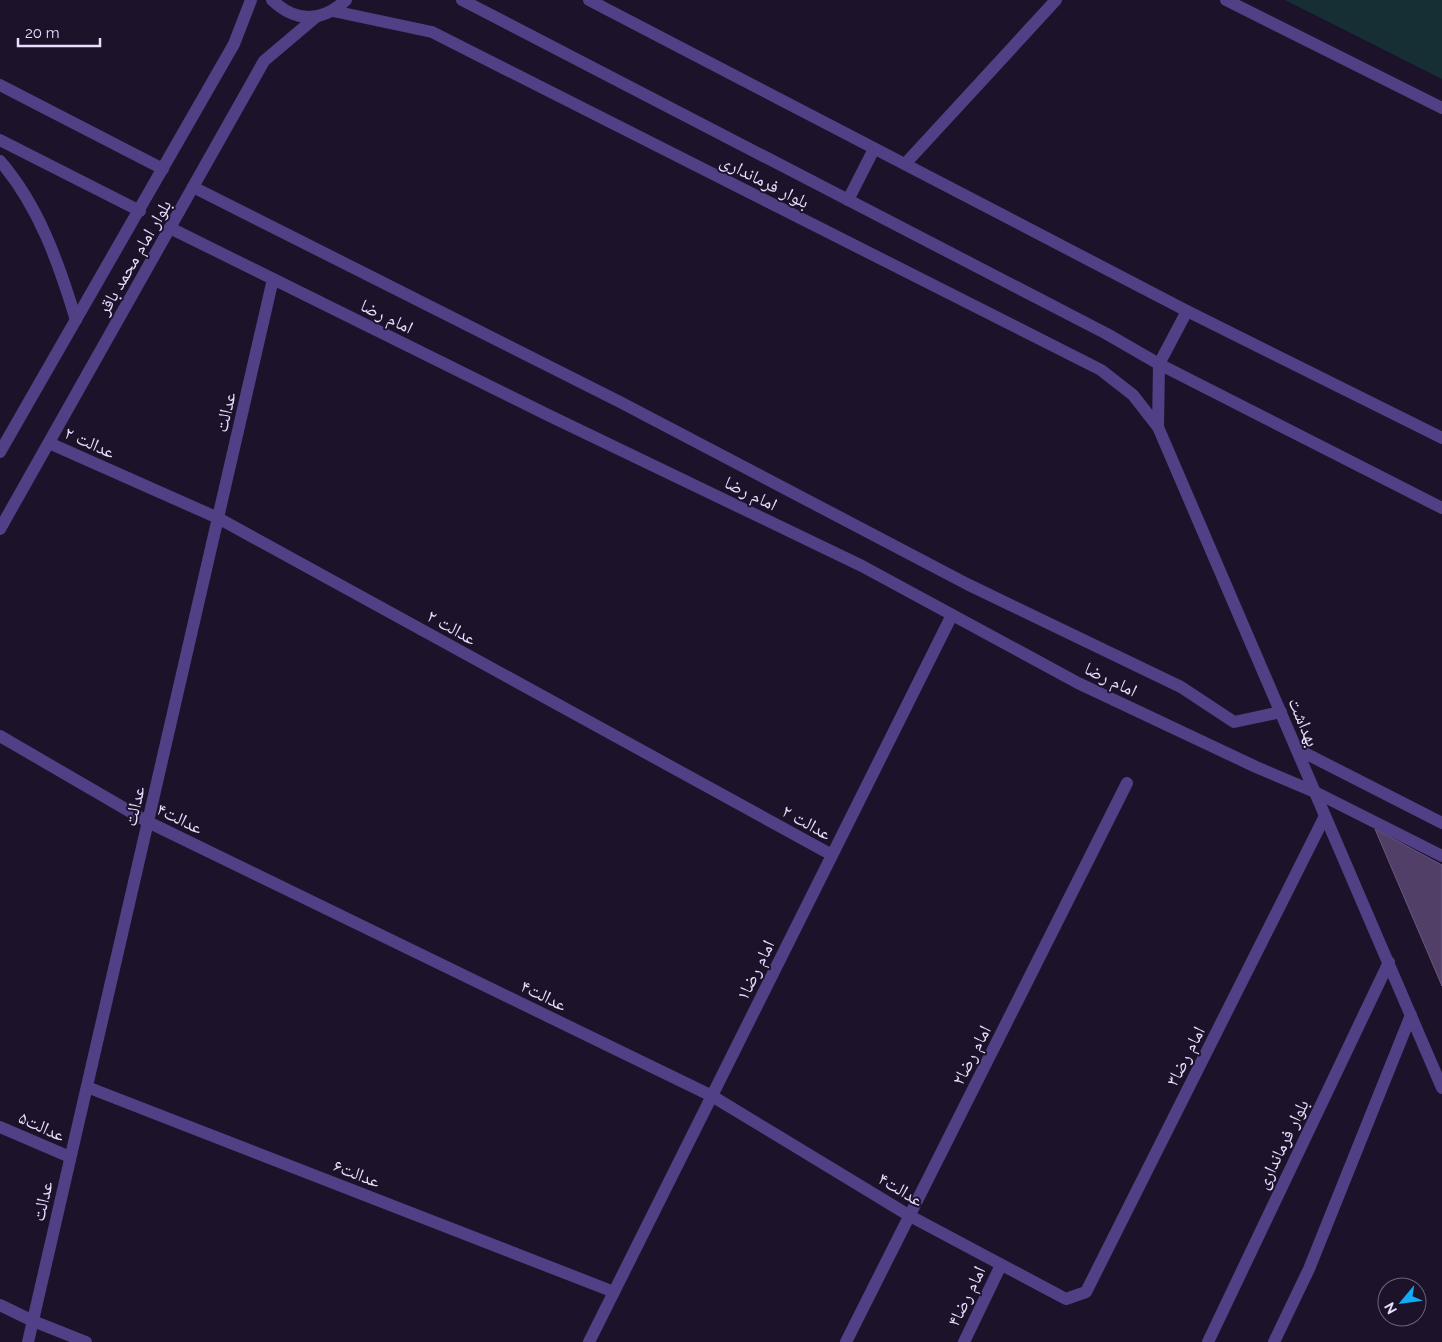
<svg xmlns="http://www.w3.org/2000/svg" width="1442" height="1342" viewBox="0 0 1442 1342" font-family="Raleway,'Noto Naskh Arabic',sans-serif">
  <rect width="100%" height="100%" fill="#1c122a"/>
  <polygon fill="#162f34" points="1285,0 1442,0 1442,79"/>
  <polygon fill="#513f68" stroke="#695880" points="1375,829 1442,865 1442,986"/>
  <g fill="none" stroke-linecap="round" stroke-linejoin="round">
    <g stroke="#524087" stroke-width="12">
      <path d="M272,0C296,23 322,22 346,0"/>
      <polyline points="462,0 1107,334 1159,364 1442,508"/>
      <polyline points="589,0 1187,311 1442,438"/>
      <polyline points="1226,0 1442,108"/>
      <polyline points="333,11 432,32 1101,370 1133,395 1158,427"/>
      <polyline points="0,85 163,169"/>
      <polyline points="0,140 140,211"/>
      <path d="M0,161C39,206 59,264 76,320"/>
      <polyline points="905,164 1056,0"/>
      <polyline points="193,187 620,402 967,584 1181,687 1234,722 1281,712"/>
      <polyline points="848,200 874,149"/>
      <polyline points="170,228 550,416 862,566 1078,683 1256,767 1315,792 1442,856"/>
      <polyline points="1187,311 1159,364 1158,427 1442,1088"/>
      <polyline points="49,443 218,518 832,855"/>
      <polyline points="0,452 234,44 251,0"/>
      <polyline points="0,529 264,61 316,17"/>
      <polyline points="0,736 148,822 712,1096 910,1216 1066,1299 1086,1292 1325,816"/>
      <polyline points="1297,749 1442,823"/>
      <polyline points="87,1087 614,1292"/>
      <polyline points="0,1127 70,1157"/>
      <polyline points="0,1305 33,1321 86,1342"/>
      <polyline points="28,1342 273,279"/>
      <polyline points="589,1342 952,615"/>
      <polyline points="846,1342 1127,783"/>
      <polyline points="964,1342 1001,1265"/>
      <polyline points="1208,1342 1389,962"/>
      <polyline points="1274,1342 1309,1269 1411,1015"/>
    </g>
  </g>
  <g text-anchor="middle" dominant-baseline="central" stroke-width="4" stroke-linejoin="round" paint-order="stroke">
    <g font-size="18" fill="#e8ddfd" stroke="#1c122a">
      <text transform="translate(765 181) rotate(27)">بلوار فرمانداری</text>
      <text transform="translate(134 257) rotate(-60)">بلوار امام محمد باقر</text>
      <text transform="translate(387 316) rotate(26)">امام رضا</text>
      <text transform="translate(225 412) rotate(-77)">عدالت</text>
      <text transform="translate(90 442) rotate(24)">عدالت ۲</text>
      <text transform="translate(751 493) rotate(26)">امام رضا</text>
      <text transform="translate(452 627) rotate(29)">عدالت ۲</text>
      <text transform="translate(1111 679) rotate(26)">امام رضا</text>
      <text transform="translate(1304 722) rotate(67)">بهداشت</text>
      <text transform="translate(134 806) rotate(-77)">عدالت</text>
      <text transform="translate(180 818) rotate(26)">عدالت۴</text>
      <text transform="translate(807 822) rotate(29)">عدالت ۲</text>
      <text transform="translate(755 970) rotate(-64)">امام رضا۱</text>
      <text transform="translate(544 995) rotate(26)">عدالت۴</text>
      <text transform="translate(971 1055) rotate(-63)">امام رضا۲</text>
      <text transform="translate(1185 1056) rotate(-63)">امام رضا۳</text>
      <text transform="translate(42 1126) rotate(24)">عدالت۵</text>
      <text transform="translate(1282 1144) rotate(-64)">بلوار فرمانداری</text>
      <text transform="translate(357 1173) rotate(21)">عدالت۶</text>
      <text transform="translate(901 1189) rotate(31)">عدالت۴</text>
      <text transform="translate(42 1201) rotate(-77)">عدالت</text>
      <text transform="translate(966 1296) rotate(-64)">امام رضا۴</text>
    </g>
  </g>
  <g transform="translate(1402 1302) rotate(241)"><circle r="24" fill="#1c122a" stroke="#6e637e"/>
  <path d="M0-4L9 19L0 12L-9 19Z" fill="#13acf4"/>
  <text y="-8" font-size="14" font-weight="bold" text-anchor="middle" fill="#e8ddfd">N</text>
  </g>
  <path d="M18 38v8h82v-8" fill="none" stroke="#e8ddfd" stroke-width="2.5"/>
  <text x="25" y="38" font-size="15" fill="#e8ddfd" stroke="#1c122a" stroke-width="4" paint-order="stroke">20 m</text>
</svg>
